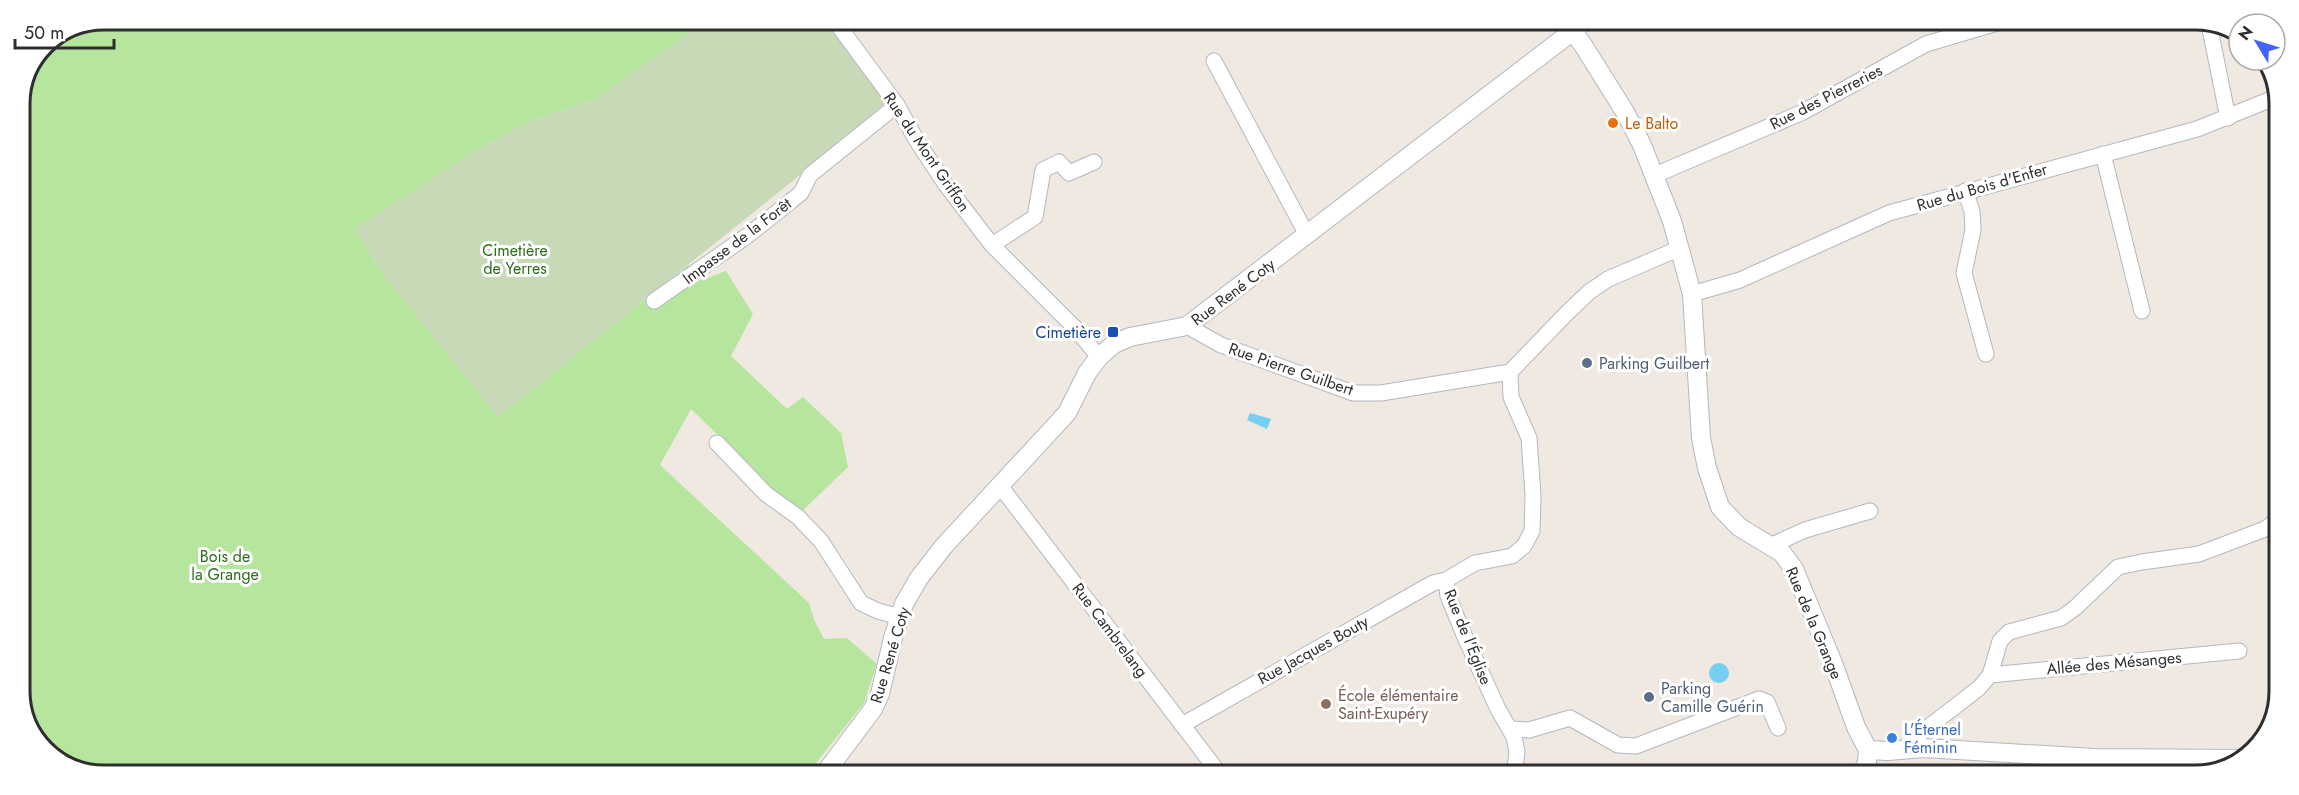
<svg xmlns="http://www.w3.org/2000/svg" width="2299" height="795" viewBox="0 0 2299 795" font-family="Jost,sans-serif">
  <rect width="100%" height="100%" fill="#efe9e1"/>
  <polygon fill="#b6e59e" points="104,20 706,21 596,99 531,121 475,151 355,229 383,274 498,417 688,265 702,280 726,271 753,314 731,356 787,409 803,397 841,433 848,467 799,514 691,409 660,465 809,603 814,620 824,639 847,638 877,664 864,703 808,773 77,771 37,743 20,697 20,98 44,44"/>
  <polygon fill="#c8d9b8" points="706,21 824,21 889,100 830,151 498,417 383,274 355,229 475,151 531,121 596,99"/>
  <g fill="#75cff0">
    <polygon points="1250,413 1271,419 1267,429 1247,420"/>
    <circle cx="1719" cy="673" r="10"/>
  </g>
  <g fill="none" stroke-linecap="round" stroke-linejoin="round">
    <defs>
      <g id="minor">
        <polyline points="835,21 897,105 917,141 946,185 992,245 1075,328 1099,357"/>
        <polyline points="2209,24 2228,118"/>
        <polyline points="1573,31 1585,23"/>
        <polyline points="1214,61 1307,235"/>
        <polyline points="2103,154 2142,311"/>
        <polyline points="1655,175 1803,112 1926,44 1997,23"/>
        <polyline points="1965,191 1972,211 1973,230 1964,273 1986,354"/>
        <polyline points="992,245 1035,217 1043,170 1059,162 1069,173 1094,162"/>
        <polyline points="1692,294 1740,280 1889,213 2197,129 2279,96"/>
        <polyline points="654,301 747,236 801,193 810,175 897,105"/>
        <polyline points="1187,326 1221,345 1353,393 1381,393 1510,372 1566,314 1589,292 1608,279 1678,249"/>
        <polyline points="1510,372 1511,397 1529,438 1533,495 1532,531 1524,546 1512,556 1475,563 1446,580 1448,596 1464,635 1498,709 1514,737 1517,752 1514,774"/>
        <polyline points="717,443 766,494 798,517 821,541 861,603 878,611 900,617"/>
        <polyline points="1001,487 1219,773"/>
        <polyline points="1770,546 1805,530 1870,511"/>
        <polyline points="1990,675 2239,651"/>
        <polyline points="1182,725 1433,583 1446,580"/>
        <polyline points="1510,729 1529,730 1570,718 1618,745 1636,746 1759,699 1767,702 1778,728"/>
        <polyline points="1909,749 1913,739 1979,688 1990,675 2000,641 2009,632 2061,618 2075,608 2118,567 2142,562 2199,554 2265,529 2276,521"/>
        <polyline points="2095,758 2098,775"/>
      </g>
      <g id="tertiary">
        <polyline points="1567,24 1583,45 1625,112 1642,145 1672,221 1692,294 1701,438 1707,468 1720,507 1739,527 1782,553 1794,569 1833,663 1856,727 1868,750 1867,762 1864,769"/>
        <polyline points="1868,750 1888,751 1923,748 2095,758 2245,759"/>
        <polyline points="825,773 873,709 880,694 893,638 904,604 919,578 944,546 1067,413 1087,373 1099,357 1114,344 1130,337 1187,326 1573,31"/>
      </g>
    </defs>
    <use href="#minor" stroke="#b4b7c1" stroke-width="17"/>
    <use href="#tertiary" stroke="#b4b7c1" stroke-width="20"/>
    <use href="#minor" stroke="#fff" stroke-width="15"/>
    <use href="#tertiary" stroke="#fff" stroke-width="18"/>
  </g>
  <circle fill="#e8710a" stroke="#fff" stroke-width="2" cx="1613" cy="123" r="6"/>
  <rect fill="#1a4fb4" stroke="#fff" stroke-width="2" x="1107" y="326" width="12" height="12" rx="3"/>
  <g fill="#5c6f8a" stroke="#fff" stroke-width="2">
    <circle cx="1587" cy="363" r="6"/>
    <circle cx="1649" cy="697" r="6"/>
  </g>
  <circle fill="#8d6e63" stroke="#fff" stroke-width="2" cx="1326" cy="704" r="6"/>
  <circle fill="#3f7fe0" stroke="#fff" stroke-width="2" cx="1892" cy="738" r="6"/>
  <g text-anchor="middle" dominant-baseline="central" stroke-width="6" stroke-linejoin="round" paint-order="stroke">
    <g font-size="16" fill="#2e2e2e" stroke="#fff">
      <text transform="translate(1826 97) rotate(-27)">Rue des Pierreries</text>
      <text transform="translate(927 152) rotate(56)">Rue du Mont Griffon</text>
      <text transform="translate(1982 187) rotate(-16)">Rue du Bois d'Enfer</text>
      <text transform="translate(737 241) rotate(-37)">Impasse de la Forêt</text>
      <text transform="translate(1233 292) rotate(-37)">Rue René Coty</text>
      <text transform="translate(1291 369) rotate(19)">Rue Pierre Guilbert</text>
      <text transform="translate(1814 623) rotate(67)">Rue de la Grange</text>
      <text transform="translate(1110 630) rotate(53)">Rue Cambrelang</text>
      <text transform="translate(1468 637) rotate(68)">Rue de l'Église</text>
      <text transform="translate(1313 650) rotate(-29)">Rue Jacques Bouty</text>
      <text transform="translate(890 655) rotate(-73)">Rue René Coty</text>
      <text transform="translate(2114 663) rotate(-5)">Allée des Mésanges</text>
    </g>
    <g font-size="16" fill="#c56008" stroke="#fff" text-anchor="start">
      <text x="1625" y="123">Le Balto</text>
    </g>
    <g font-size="16" fill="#2c6e1b" stroke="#fff">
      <text x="515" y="250">Cimetière<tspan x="515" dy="18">de Yerres</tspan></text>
      <text x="225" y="556">Bois de<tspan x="225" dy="18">la Grange</tspan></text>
    </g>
    <g font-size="16" fill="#164399" stroke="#fff" text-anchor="end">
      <text x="1101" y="332">Cimetière</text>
    </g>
    <g font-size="16" fill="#4e5e75" stroke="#fff" text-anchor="start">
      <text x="1599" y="363">Parking Guilbert</text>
      <text x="1661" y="688">Parking<tspan x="1661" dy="18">Camille Guérin</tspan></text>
    </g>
    <g font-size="16" fill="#785e54" stroke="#fff" text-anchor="start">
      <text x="1338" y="695">École élémentaire<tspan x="1338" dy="18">Saint-Exupéry</tspan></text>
    </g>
    <g font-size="16" fill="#366cbe" stroke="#fff" text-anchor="start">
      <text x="1904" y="729">L'Éternel<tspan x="1904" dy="18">Féminin</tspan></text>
    </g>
  </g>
  <path d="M0 0H2299V795H0ZM104 30H2195A74 74 0 0 1 2269 104V691A74 74 0 0 1 2195 765H104A74 74 0 0 1 30 691V104A74 74 0 0 1 104 30Z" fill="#fff" fill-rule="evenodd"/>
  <path fill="none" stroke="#2e2e2e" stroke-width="3" d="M104 30H2195A74 74 0 0 1 2269 104V691A74 74 0 0 1 2195 765H104A74 74 0 0 1 30 691V104A74 74 0 0 1 104 30Z"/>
  <g transform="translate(2257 42) rotate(308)"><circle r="28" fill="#ffffff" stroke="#ababab" stroke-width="1.5"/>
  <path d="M0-4.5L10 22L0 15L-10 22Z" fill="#4264fb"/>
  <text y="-9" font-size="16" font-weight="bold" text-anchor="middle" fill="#2e2e2e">N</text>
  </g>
  <path d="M15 39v9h99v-9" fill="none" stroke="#2e2e2e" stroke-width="3"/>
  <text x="24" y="39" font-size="18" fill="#2e2e2e" stroke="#ffffff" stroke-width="4.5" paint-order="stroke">50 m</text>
</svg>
